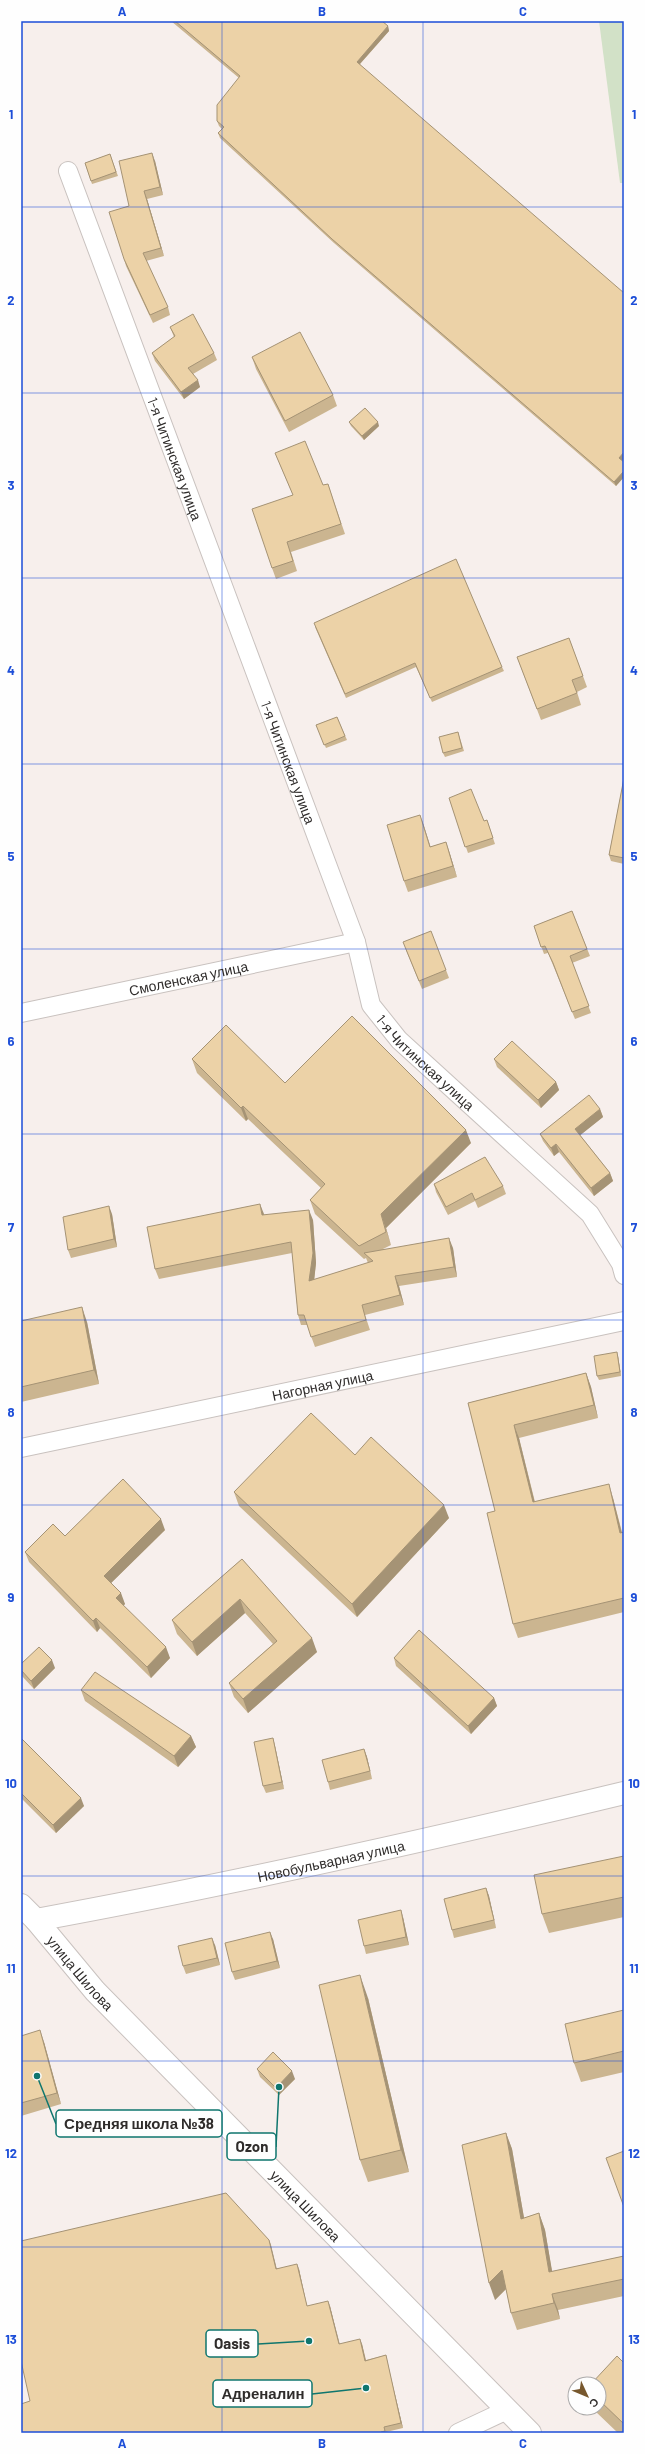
<svg xmlns="http://www.w3.org/2000/svg" width="645" height="2454" viewBox="0 0 645 2454" font-family="Barlow,sans-serif">
  <rect width="100%" height="100%" fill="#f7efec"/>
  <polygon fill="#d2e1c7" points="599,21 624,21 624,183 620,183"/>
  <g fill="none" stroke-linecap="round" stroke-linejoin="round">
    <defs>
      <g id="minor">
        <path id="s1" d="M68,171L356,942L371,1005L399,1040L590,1214L621,1264L624,1275"/>
        <path id="s2" d="M21,1013L356,942"/>
        <path id="s3" d="M21,1448L624,1321"/>
        <polyline points="458,2433 507,2410"/>
      </g>
      <g id="secondary">
        <path id="s4" d="M36,1920L95,1991L530,2433"/>
      </g>
      <g id="primary">
        <path id="s5" d="M21,1905L36,1920C233,1884 429,1840 624,1793"/>
      </g>
    </defs>
    <use href="#minor" stroke="#c9c2bf" stroke-width="20"/>
    <use href="#secondary" stroke="#c9c2bf" stroke-width="24"/>
    <use href="#primary" stroke="#c9c2bf" stroke-width="24"/>
    <use href="#minor" stroke="#fff" stroke-width="18"/>
    <use href="#secondary" stroke="#fff" stroke-width="22"/>
    <use href="#primary" stroke="#fff" stroke-width="22"/>
  </g>
  <g fill="#cbb590">
    <polygon points="171,21 382,21 388,26 389,31 360,64 624,458 622,461 624,462 624,477 616,486 334,243 220,138 218,133 222,129 219,126 217,121 239,78"/>
    <polygon points="110,154 118,176 92,184 85,163"/>
    <polygon points="155,161 163,195 147,199 164,256 146,261 168,307 170,315 153,323 126,266 124,259 129,206"/>
    <polygon points="170,327 214,353 217,360 193,374 200,387 184,399 155,361 152,353 174,337"/>
    <polygon points="252,357 333,395 337,406 289,432 256,369"/>
    <polygon points="349,422 379,426 364,440 351,426"/>
    <polygon points="275,453 323,485 328,484 345,534 291,552 297,571 276,579 272,568 293,495"/>
    <polygon points="315,627 502,667 504,671 432,702 416,667 346,698"/>
    <polygon points="569,638 587,687 577,692 581,705 541,720 517,657"/>
    <polygon points="337,717 347,740 326,748 316,725"/>
    <polygon points="458,732 464,751 445,757 443,753"/>
    <polygon points="624,778 624,864 611,861 609,855"/>
    <polygon points="449,798 484,821 487,820 495,844 468,853"/>
    <polygon points="420,815 430,847 446,842 457,877 408,892 404,881"/>
    <polygon points="572,911 590,956 572,963 591,1013 575,1019 555,970 548,953 544,954 534,926"/>
    <polygon points="406,950 446,970 449,978 422,989"/>
    <polygon points="192,1059 285,1083 471,1143 386,1228 391,1245 383,1249 453,1248 457,1277 399,1286 404,1305 365,1315 370,1330 315,1347 307,1325 301,1325 298,1315 292,1253 159,1279 155,1269 264,1215 313,1220 316,1263 314,1280 368,1263 366,1258 364,1259 315,1214 310,1200 321,1188 248,1119 246,1121 197,1073"/>
    <polygon points="494,1059 556,1082 559,1090 541,1108 497,1067"/>
    <polygon points="600,1109 603,1117 580,1135 610,1173 613,1181 594,1196 559,1152 554,1156 543,1141 540,1134"/>
    <polygon points="434,1184 503,1186 506,1194 478,1208 475,1201 448,1215 436,1192"/>
    <polygon points="112,1214 117,1247 71,1258 68,1250"/>
    <polygon points="21,1321 87,1322 99,1384 21,1402"/>
    <polygon points="618,1356 621,1376 599,1380 597,1376"/>
    <polygon points="586,1373 591,1387 598,1418 519,1438 535,1502 613,1498 622,1532 624,1532 624,1612 518,1638 513,1624 495,1511 468,1403"/>
    <polygon points="355,1455 449,1518 357,1617 239,1506 234,1492"/>
    <polygon points="165,1530 111,1583 125,1604 123,1606 170,1658 151,1678 100,1628 97,1632 29,1562 25,1552 65,1536"/>
    <polygon points="242,1559 317,1652 248,1713 234,1697 229,1683 273,1644 245,1613 197,1656 177,1634 172,1620"/>
    <polygon points="394,1658 494,1698 497,1706 471,1734 396,1666"/>
    <polygon points="21,1664 55,1668 34,1689 21,1675"/>
    <polygon points="81,1690 191,1736 196,1747 178,1767 85,1701"/>
    <polygon points="21,1738 84,1806 56,1833 21,1798"/>
    <polygon points="273,1738 275,1746 284,1789 266,1793 263,1786"/>
    <polygon points="364,1749 367,1757 372,1779 330,1790 328,1782"/>
    <polygon points="624,1856 624,1917 549,1933 542,1914"/>
    <polygon points="486,1888 489,1896 496,1928 454,1938 452,1930"/>
    <polygon points="403,1917 409,1945 366,1954 364,1946"/>
    <polygon points="273,1939 280,1968 235,1980 232,1972"/>
    <polygon points="215,1945 220,1965 186,1974 183,1966"/>
    <polygon points="368,1998 409,2172 368,2182 360,2160"/>
    <polygon points="624,2010 624,2072 581,2082 574,2063"/>
    <polygon points="21,2036 44,2042 61,2104 21,2116"/>
    <polygon points="257,2069 295,2079 279,2095 260,2077"/>
    <polygon points="506,2133 512,2149 524,2218 539,2213 545,2230 552,2272 624,2256 624,2296 558,2310 560,2319 517,2330 511,2313 506,2289 495,2300"/>
    <polygon points="269,2240 276,2268 299,2269 307,2306 330,2306 339,2344 362,2344 366,2360 386,2355 387,2361 403,2428 386,2432 387,2433 21,2433 30,2401"/>
    <polygon points="624,2363 624,2433 618,2433 595,2411 594,2408 599,2408 599,2384"/>
  </g>
  <g fill="#a59375">
    <polygon points="388,26 389,31 358,66 357,62"/>
    <polygon points="152,153 155,161 163,195 160,187"/>
    <polygon points="144,191 147,199 164,256 161,248"/>
    <polygon points="198,380 200,387 184,399 181,392"/>
    <polygon points="378,422 379,426 364,440 362,436"/>
    <polygon points="624,452 624,458 621,462 619,458"/>
    <polygon points="624,471 624,477 616,486 614,482"/>
    <polygon points="420,815 424,826 434,858 430,847"/>
    <polygon points="446,842 450,854 457,877 453,866"/>
    <polygon points="556,1082 559,1090 541,1108 538,1100"/>
    <polygon points="243,1106 248,1119 246,1121 241,1108"/>
    <polygon points="600,1109 603,1117 578,1137 575,1129"/>
    <polygon points="466,1130 471,1143 386,1228 391,1245 381,1214"/>
    <polygon points="556,1144 559,1152 554,1156 551,1148"/>
    <polygon points="610,1173 613,1181 594,1196 591,1188"/>
    <polygon points="260,1204 264,1214 266,1225 262,1215"/>
    <polygon points="109,1206 112,1214 117,1247 114,1239"/>
    <polygon points="309,1210 313,1220 316,1263 313,1291 309,1281"/>
    <polygon points="449,1238 453,1248 457,1277 454,1267"/>
    <polygon points="395,1276 399,1286 404,1305 400,1295"/>
    <polygon points="82,1307 87,1322 99,1384 94,1370"/>
    <polygon points="617,1352 618,1356 621,1376 620,1372"/>
    <polygon points="586,1373 591,1387 598,1418 594,1405"/>
    <polygon points="514,1425 519,1438 538,1516 533,1502"/>
    <polygon points="609,1484 613,1498 624,1542 620,1533"/>
    <polygon points="444,1505 449,1518 357,1617 352,1604"/>
    <polygon points="161,1519 165,1530 108,1586 104,1576"/>
    <polygon points="121,1593 125,1604 120,1609 116,1598"/>
    <polygon points="240,1599 245,1613 197,1656 192,1642"/>
    <polygon points="96,1618 100,1628 97,1632 93,1621"/>
    <polygon points="312,1638 317,1652 248,1713 243,1699"/>
    <polygon points="166,1647 170,1658 151,1678 147,1667"/>
    <polygon points="52,1660 55,1668 34,1689 31,1681"/>
    <polygon points="494,1698 497,1706 471,1734 468,1726"/>
    <polygon points="191,1736 196,1747 178,1767 174,1756"/>
    <polygon points="273,1738 275,1746 284,1789 282,1782"/>
    <polygon points="364,1749 367,1757 372,1779 370,1771"/>
    <polygon points="81,1798 84,1806 56,1833 53,1825"/>
    <polygon points="486,1888 489,1896 496,1928"/>
    <polygon points="401,1910 403,1917 409,1945 406,1937"/>
    <polygon points="270,1932 273,1939 280,1968 277,1961"/>
    <polygon points="212,1938 215,1945 220,1965 217,1958"/>
    <polygon points="360,1975 368,1998 409,2172 401,2150"/>
    <polygon points="40,2030 44,2042 61,2104 57,2093"/>
    <polygon points="292,2071 295,2079 279,2095 276,2088"/>
    <polygon points="506,2133 512,2149 527,2235 521,2219"/>
    <polygon points="539,2213 545,2230 555,2288 549,2272"/>
    <polygon points="269,2240 271,2245 278,2274 276,2269"/>
    <polygon points="297,2264 299,2269 308,2311 307,2306"/>
    <polygon points="502,2270 508,2287 495,2300 489,2283"/>
    <polygon points="552,2294 558,2310 560,2319 554,2303"/>
    <polygon points="328,2301 330,2306 341,2349 339,2344"/>
    <polygon points="360,2339 362,2344 367,2366 365,2361"/>
    <polygon points="386,2355 387,2361 403,2428 401,2423"/>
  </g>
  <g fill="#ecd2a7" stroke="#a59375">
    <polygon points="175,21 382,21 388,26 357,62 624,293 624,452 619,458 624,462 624,471 614,482 332,239 218,133 224,127 217,121 217,105 240,76"/>
    <polygon points="152,153 160,187 144,191 161,248 143,253 168,307 150,315 124,259 109,212 129,206 119,161"/>
    <polygon points="110,154 116,172 91,181 85,163"/>
    <polygon points="193,314 214,353 188,368 198,380 181,392 152,353 175,336 170,327"/>
    <polygon points="300,332 333,395 285,421 252,357"/>
    <polygon points="365,408 378,422 362,436 349,422"/>
    <polygon points="305,441 323,485 328,484 341,524 287,542 293,561 272,568 252,509 293,495 275,453"/>
    <polygon points="456,559 502,667 430,698 415,663 345,694 314,623"/>
    <polygon points="569,638 583,676 572,680 577,693 537,709 517,657"/>
    <polygon points="337,717 345,736 324,745 316,725"/>
    <polygon points="458,732 462,748 443,753 439,737"/>
    <polygon points="624,778 624,858 609,855"/>
    <polygon points="471,789 484,821 487,820 493,838 465,847 449,798"/>
    <polygon points="420,815 430,847 446,842 453,866 404,881 387,825"/>
    <polygon points="572,911 587,949 570,956 589,1006 572,1012 553,963 545,946 541,947 534,926"/>
    <polygon points="431,931 446,970 419,981 403,942"/>
    <polygon points="352,1016 466,1130 381,1214 386,1232 359,1246 310,1200 325,1184 243,1106 241,1108 192,1059 226,1025 285,1083"/>
    <polygon points="512,1041 556,1082 538,1100 494,1059"/>
    <polygon points="589,1095 600,1109 575,1129 610,1173 591,1188 556,1144 551,1148 540,1134"/>
    <polygon points="485,1157 503,1186 475,1200 472,1193 446,1207 434,1184"/>
    <polygon points="260,1204 262,1215 309,1210 313,1253 309,1281 373,1261 364,1253 449,1238 454,1267 395,1276 400,1295 362,1305 366,1320 311,1337 304,1315 298,1315 291,1242 155,1269 147,1227"/>
    <polygon points="109,1206 114,1239 68,1250 63,1217"/>
    <polygon points="82,1307 94,1370 21,1387 21,1321"/>
    <polygon points="617,1352 620,1372 597,1376 594,1356"/>
    <polygon points="586,1373 594,1405 514,1425 533,1502 609,1484 620,1533 624,1532 624,1598 513,1624 487,1513 495,1511 468,1403"/>
    <polygon points="311,1413 355,1455 371,1437 444,1505 352,1604 234,1492"/>
    <polygon points="123,1479 161,1519 104,1576 121,1593 116,1598 166,1647 147,1667 96,1618 93,1621 25,1552 53,1524 65,1536"/>
    <polygon points="242,1559 312,1638 243,1699 229,1683 277,1641 240,1599 192,1642 172,1620"/>
    <polygon points="419,1630 494,1698 468,1726 394,1658"/>
    <polygon points="39,1647 52,1660 31,1681 21,1670 21,1664"/>
    <polygon points="95,1672 191,1736 174,1756 81,1690"/>
    <polygon points="21,1738 81,1798 53,1825 21,1793"/>
    <polygon points="273,1738 282,1782 263,1786 254,1742"/>
    <polygon points="364,1749 370,1771 328,1782 322,1760"/>
    <polygon points="624,1856 624,1897 542,1914 534,1875"/>
    <polygon points="486,1888 494,1920 452,1930 444,1899"/>
    <polygon points="401,1910 406,1937 364,1946 358,1920"/>
    <polygon points="270,1932 277,1961 232,1972 225,1943"/>
    <polygon points="212,1938 217,1958 183,1966 178,1946"/>
    <polygon points="360,1975 401,2150 360,2160 319,1985"/>
    <polygon points="624,2010 624,2051 574,2063 565,2024"/>
    <polygon points="40,2030 57,2093 21,2103 21,2036"/>
    <polygon points="273,2052 292,2071 276,2088 257,2069"/>
    <polygon points="506,2133 521,2219 539,2213 549,2272 624,2256 624,2279 552,2294 554,2303 511,2313 502,2270 489,2283 462,2145"/>
    <polygon points="624,2151 624,2207 606,2158"/>
    <polygon points="226,2193 269,2240 276,2269 297,2264 307,2306 328,2301 339,2344 360,2339 365,2361 386,2355 401,2423 384,2427 385,2431 381,2432 381,2433 21,2433 21,2404 30,2401 21,2361 21,2241"/>
    <polygon points="617,2356 624,2363 624,2424 599,2400 599,2384 591,2384"/>
  </g>
  <path fill="none" stroke="#1d4ed8" stroke-width="1" stroke-opacity="0.55" d="M222,21V2433M423,21V2433M21,207H624M21,393H624M21,578H624M21,764H624M21,949H624M21,1134H624M21,1320H624M21,1505H624M21,1690H624M21,1876H624M21,2061H624M21,2247H624"/>
  <g text-anchor="middle" dominant-baseline="central" stroke-width="3" stroke-linejoin="round" paint-order="stroke">
    <g font-size="14" fill="#2f2c2b" stroke="#fefefe">
      <text stroke="none"><textPath href="#s1" startOffset="307">1-я Читинская улица</textPath></text>
      <text stroke="none"><textPath href="#s1" startOffset="631">1-я Читинская улица</textPath></text>
      <text stroke="none"><textPath href="#s2" startOffset="171">Смоленская улица</textPath></text>
      <text stroke="none"><textPath href="#s1" startOffset="967">1-я Читинская улица</textPath></text>
      <text stroke="none"><textPath href="#s3" startOffset="308">Нагорная улица</textPath></text>
      <text stroke="none"><textPath href="#s5" startOffset="322">Новобульварная улица</textPath></text>
      <text stroke="none"><textPath href="#s4" startOffset="69">улица Шилова</textPath></text>
      <text stroke="none"><textPath href="#s4" startOffset="393">улица Шилова</textPath></text>
    </g>
  </g>
  <path fill="none" stroke="#0f766e" stroke-width="1.5" d="M37 2076L56 2124M279 2087L276 2147M309 2341L258 2344M366 2388L312 2394"/>
  <g fill="#0f766e" stroke="#fefefe" stroke-width="1.5">
    <circle cx="37" cy="2076" r="4"/>
    <circle cx="279" cy="2087" r="4"/>
    <circle cx="309" cy="2341" r="4"/>
    <circle cx="366" cy="2388" r="4"/>
  </g>
  <g fill="#fefefe" stroke="#0f766e" stroke-width="1.5">
    <rect x="56" y="2110" width="166" height="27" rx="4"/>
    <rect x="227" y="2133" width="49" height="27" rx="4"/>
    <rect x="206" y="2330" width="52" height="27" rx="4"/>
    <rect x="213" y="2380" width="99" height="27" rx="4"/>
  </g>
  <g font-size="15" text-anchor="middle" font-weight="bold" fill="#2f2c2b">
    <text x="139" y="2129">Средняя школа №38</text>
    <text x="252" y="2152">Ozon</text>
    <text x="232" y="2349">Oasis</text>
    <text x="263" y="2399">Адреналин</text>
  </g>
  <rect width="645" height="2454" fill="none" stroke="#fefefe" stroke-width="44"/>
  <g transform="translate(587 2396) rotate(134)"><circle r="19" fill="#fefefe" stroke="#abaaaa"/>
  <path d="M0-3L7 15L0 10L-7 15Z" fill="#77572d"/>
  <text y="-6" font-size="11" font-weight="bold" text-anchor="middle" fill="#2f2c2b">С</text>
  </g>
  <rect x="22" y="22" width="601" height="2410" fill="none" stroke="#1d4ed8" stroke-width="1.5"/>
  <g font-size="13" text-anchor="middle" font-weight="bold" fill="#1d4ed8">
    <text x="122" y="16">A</text>
    <text x="322" y="16">B</text>
    <text x="523" y="16">C</text>
    <text x="11" y="119">1</text>
    <text x="634" y="119">1</text>
    <text x="11" y="305">2</text>
    <text x="634" y="305">2</text>
    <text x="11" y="490">3</text>
    <text x="634" y="490">3</text>
    <text x="11" y="675">4</text>
    <text x="634" y="675">4</text>
    <text x="11" y="861">5</text>
    <text x="634" y="861">5</text>
    <text x="11" y="1046">6</text>
    <text x="634" y="1046">6</text>
    <text x="11" y="1232">7</text>
    <text x="634" y="1232">7</text>
    <text x="11" y="1417">8</text>
    <text x="634" y="1417">8</text>
    <text x="11" y="1602">9</text>
    <text x="634" y="1602">9</text>
    <text x="11" y="1788">10</text>
    <text x="634" y="1788">10</text>
    <text x="11" y="1973">11</text>
    <text x="634" y="1973">11</text>
    <text x="11" y="2158">12</text>
    <text x="634" y="2158">12</text>
    <text x="11" y="2344">13</text>
    <text x="634" y="2344">13</text>
    <text x="122" y="2448">A</text>
    <text x="322" y="2448">B</text>
    <text x="523" y="2448">C</text>
  </g>
</svg>
